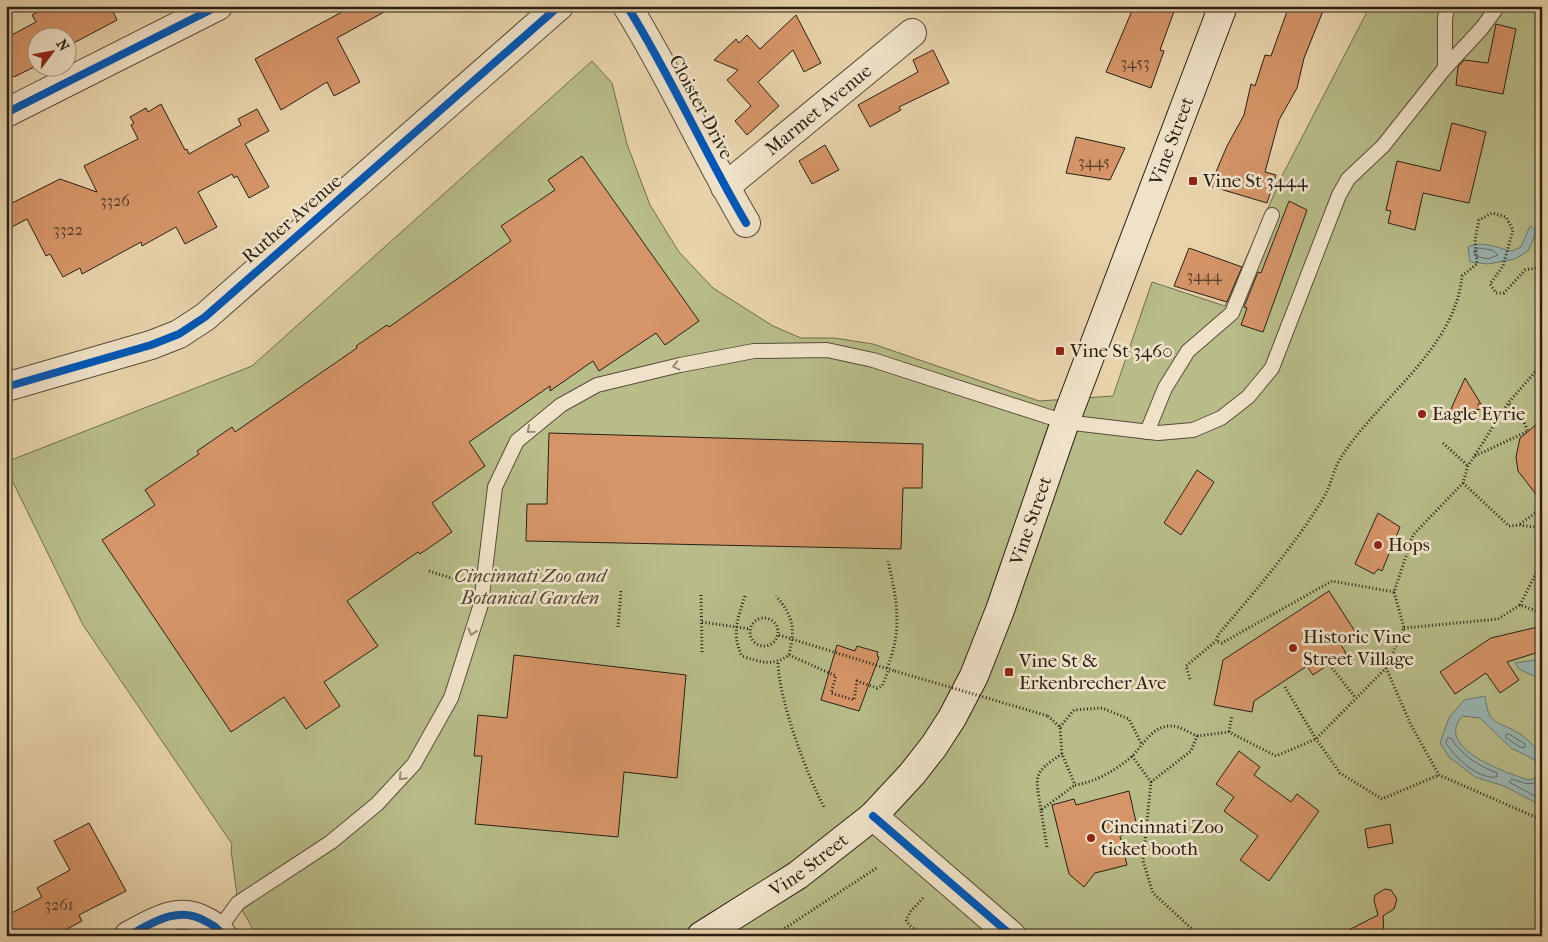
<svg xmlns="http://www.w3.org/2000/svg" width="1548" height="942" viewBox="0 0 1548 942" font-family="'IM FELL French Canon',serif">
  <rect width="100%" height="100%" fill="#e8d3ab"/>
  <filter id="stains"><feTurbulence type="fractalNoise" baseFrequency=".004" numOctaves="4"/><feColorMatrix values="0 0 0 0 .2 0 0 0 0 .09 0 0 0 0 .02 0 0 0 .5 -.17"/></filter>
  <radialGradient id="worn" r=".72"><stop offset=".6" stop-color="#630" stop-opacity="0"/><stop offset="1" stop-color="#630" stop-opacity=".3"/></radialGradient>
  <polygon fill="#b7bc88" stroke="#706e4e" points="1370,6 1542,6 1542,936 257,936 238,903 231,850 232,844 83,625 6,468 6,462 252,366 592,61 612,83 627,144 650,205 679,252 713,288 773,326 801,338 834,338 873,344 1039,401 1113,396 1152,282 1225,306 1283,174"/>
  <g fill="#99b6b2" stroke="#6c7a73" fill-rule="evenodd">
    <path d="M1530,226L1537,231L1528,251L1515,259L1488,264L1470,262L1468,247C1484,240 1496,248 1512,251L1521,247Z"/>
    <polygon points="1542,659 1542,680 1519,669 1515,663"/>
    <path d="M1485,696C1489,728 1497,719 1520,734C1526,738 1532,744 1538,750H1542V806L1504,786L1475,777L1449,757L1440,743L1449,718L1464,700ZM1462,716L1480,718L1511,748L1533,759L1539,766V772L1534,779L1528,780C1506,772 1434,749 1462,716Z"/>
  </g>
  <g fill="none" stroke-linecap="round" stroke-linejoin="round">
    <g stroke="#606b64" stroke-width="1">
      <polygon points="1480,248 1492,250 1498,255 1488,259 1475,256 1474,251"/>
      <polygon points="1509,734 1525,744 1525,747 1522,748 1506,738 1506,735"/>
      <path d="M1448,738H1451C1461,755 1479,766 1497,773V777C1479,780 1455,758 1446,743Z"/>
      <path d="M1542,777C1533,788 1524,783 1512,779L1509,782L1542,800"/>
    </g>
  </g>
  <g fill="#d59568" stroke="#282015">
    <polygon points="50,6 110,6 117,20 68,46 68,38 38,38 38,65 14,77 13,76 6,79 6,38 36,22 32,15"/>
    <polygon points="353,6 395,6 337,38 360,82 334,96 327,82 281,110 255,59"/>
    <polygon points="1134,6 1176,6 1160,50 1164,51 1151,88 1106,72"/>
    <polygon points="1289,6 1325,6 1304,58 1297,88 1279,120 1265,172 1276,175 1267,203 1210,186 1227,146 1244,115 1251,84 1255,86 1265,55 1271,56"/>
    <polygon points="796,15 821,63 804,72 793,50 758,82 779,106 747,135 735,121 751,106 727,80 738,70 714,60 736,39 739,43 747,35 760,49"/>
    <polygon points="1496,24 1516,29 1503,94 1456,85 1458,67 1464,60 1488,63"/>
    <polygon points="933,50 949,83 899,107 901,110 870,127 858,105 918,72 913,60"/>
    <polygon points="161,104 185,150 187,149 189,154 241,125 238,119 257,109 269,131 245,144 269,187 249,198 237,176 234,178 232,174 198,192 217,227 185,244 176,227 142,246 141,242 82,274 80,268 63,277 50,254 46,256 27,219 6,230 6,206 60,179 97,192 84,166 138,139 131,125 134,123 130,117 146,108 148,112"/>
    <polygon points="1452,123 1486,132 1469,203 1423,193 1415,230 1388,223 1391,211 1386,210 1397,161 1440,171"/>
    <polygon points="1076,137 1125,148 1110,180 1066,173"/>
    <polygon points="825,145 839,170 812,184 799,161"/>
    <polygon points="582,156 699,321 665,345 656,333 599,371 593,361 550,391 550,386 469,442 485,466 432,503 452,532 420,554 418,552 347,601 378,646 324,682 340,706 306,729 284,697 231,732 102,540 155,505 145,490 199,454 197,451 232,427 235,432 357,348 356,346 387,325 389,327 511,241 501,226 555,190 548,180"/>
    <polygon points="1289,201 1307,210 1263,332 1241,325 1247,308 1244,307 1258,272 1261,273"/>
    <polygon points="1189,248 1242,267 1227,302 1174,286"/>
    <polygon points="1465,378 1484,409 1450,411"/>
    <polygon points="1542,420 1542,502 1518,471 1516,457 1520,438"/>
    <polygon points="549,433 923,444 922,488 903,488 901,549 526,541 527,504 547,504"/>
    <polygon points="1197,470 1214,482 1181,535 1164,523"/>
    <polygon points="1378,513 1400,527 1382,571 1378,569 1374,574 1355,564"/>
    <polygon points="1329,591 1356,633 1340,643 1346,653 1313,675 1307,666 1254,701 1252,712 1214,705 1223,660"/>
    <polygon points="1542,626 1542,651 1507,662 1519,680 1500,693 1486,673 1455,694 1440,672 1491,638"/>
    <polygon points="837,645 855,651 857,646 878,652 877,656 879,657 859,711 821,700"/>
    <polygon points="514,655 686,675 677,778 624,772 618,837 475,824 482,756 474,756 478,715 507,718"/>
    <polygon points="1239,751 1260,767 1254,775 1291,802 1297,794 1319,811 1269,881 1240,860 1258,836 1224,811 1234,797 1216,784"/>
    <polygon points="1129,791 1138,831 1120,836 1127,865 1095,873 1084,887 1069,874 1052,805 1074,799 1076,805"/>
    <polygon points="89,823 126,891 79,915 82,921 54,936 6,936 6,916 42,897 37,888 70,870 54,841"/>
    <polygon points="1390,824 1393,843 1368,848 1365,829"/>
    <polygon points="1385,889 1391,890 1397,899 1394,909 1383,916 1384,936 1337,936 1378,915 1374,901 1375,895"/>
  </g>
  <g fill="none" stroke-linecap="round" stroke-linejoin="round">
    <defs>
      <g id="service">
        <polyline points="1445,68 1445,18 1448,6"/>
        <polyline points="1147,432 1165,388 1188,351 1232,313 1272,215"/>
        <polyline points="219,929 238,903 331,842 377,804 414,764 451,698 481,604 495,487 517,441 561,405 597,385 680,365 754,351 827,350 873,360 1065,422 1158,433 1193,430 1221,418 1248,397 1272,368 1339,195 1348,179 1383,146 1445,68 1482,28 1498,6"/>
      </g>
      <g id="minor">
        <path d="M627,6C671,76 704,152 746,223"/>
        <polyline points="6,113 218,6"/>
        <path id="s1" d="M725,187L912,33"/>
        <polyline points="6,387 151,345 179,334 205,317 559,6"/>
        <path d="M128,936C152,923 178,905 205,921C213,925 218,928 223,936"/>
      </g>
      <polyline id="tertiary" points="873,816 1012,936"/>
      <g id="secondary">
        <path id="s2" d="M701,936L798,875L873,816L912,774L934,746L952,718L974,676L1000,610L1065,422L1223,6"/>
      </g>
    </defs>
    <use href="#service" stroke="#584d3a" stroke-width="16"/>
    <use href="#minor" stroke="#584d3a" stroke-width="30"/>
    <use href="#tertiary" stroke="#584d3a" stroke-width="30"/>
    <use href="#secondary" stroke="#282015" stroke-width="30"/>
    <g stroke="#282015" stroke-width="3" stroke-dasharray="1 2.5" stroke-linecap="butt">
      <polyline points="1478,404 1499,418"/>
      <polyline points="1443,443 1468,466"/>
      <polyline points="1475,456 1528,431 1520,414 1508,403"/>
      <polyline points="1463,483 1509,526 1519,525 1542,528"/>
      <polyline points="1520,524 1542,508"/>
      <polyline points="429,571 460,581"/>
      <path d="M1394,592L1332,581L1222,643L1216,641L1218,635C1255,591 1294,547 1324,497C1331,485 1333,471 1340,459C1377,399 1455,350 1462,276L1477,264L1475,240L1479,220L1492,213L1506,217L1513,230L1503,266L1490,284L1496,293H1504L1525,270L1542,267"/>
      <polyline points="701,595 702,653"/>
      <path d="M745,596C738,617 731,635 742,656C760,662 772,667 789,655C795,628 794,617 776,596"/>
      <polyline points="1520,605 1542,561"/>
      <circle cx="764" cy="632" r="14"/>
      <polyline points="702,622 750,629"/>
      <polyline points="618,627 621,591"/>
      <polyline points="1404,628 1498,619 1520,605 1542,613"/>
      <polyline points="779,635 895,671"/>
      <polyline points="789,655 836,676 831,693 854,700 857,681 877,688 882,686 889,669"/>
      <path d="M778,663C779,700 806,773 824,807"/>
      <path d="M887,668C903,630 897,600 888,561"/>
      <polyline points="1332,668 1355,697"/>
      <polyline points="1386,668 1411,725 1439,775 1542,820"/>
      <polyline points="1190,679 1186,666 1216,641"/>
      <polyline points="1285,687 1316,739 1340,773 1382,799 1439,775"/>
      <path d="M1048,716L1060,727L1062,754L1075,785C1096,782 1114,771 1130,758C1143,747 1151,725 1172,726C1179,726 1190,733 1197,736L1191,751L1151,782"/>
      <polyline points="1060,727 1074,710 1102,708 1129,719 1141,743"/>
      <polyline points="1229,732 1232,715"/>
      <polyline points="1197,736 1229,732 1276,756 1316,739 1386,668 1404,628 1394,592 1413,535 1463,483 1468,466 1508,403 1542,364"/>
      <polyline points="1132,756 1151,782 1143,861 1153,893 1192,929 1189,936"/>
      <path d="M1041,810C1036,776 1031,774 1062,754"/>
      <polyline points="1047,847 1041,810 1075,785"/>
      <path d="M923,898L911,911L906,920C913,933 921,929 933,936"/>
      <polyline points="773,936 878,867"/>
    </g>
    <use href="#service" stroke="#f0e2c8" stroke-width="14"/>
    <use href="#minor" stroke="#f0e2c8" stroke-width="28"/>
    <use href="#tertiary" stroke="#f0e2c8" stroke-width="28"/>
    <use href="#secondary" stroke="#f0e2c8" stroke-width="28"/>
    <polyline stroke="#282015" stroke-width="3" stroke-dasharray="1 2.5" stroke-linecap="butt" points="895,671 1048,716"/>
    <defs>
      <g id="cycleway">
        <path d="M627,6C671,76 704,152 746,223"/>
        <polyline points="6,113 218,6"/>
        <polyline points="6,387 151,345 179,334 205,317 559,6"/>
        <polyline points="873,816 1012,936"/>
        <path d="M128,936C152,923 178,905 205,921C213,925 218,928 223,936"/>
      </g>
    </defs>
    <use href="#cycleway" stroke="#f0e2c8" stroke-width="11"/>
    <use href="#cycleway" stroke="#0057b8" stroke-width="8"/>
  </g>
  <defs><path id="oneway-chevron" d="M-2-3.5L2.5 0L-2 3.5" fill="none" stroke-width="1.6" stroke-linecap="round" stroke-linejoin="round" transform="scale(1.25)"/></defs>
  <g stroke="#968b77">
    <use href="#oneway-chevron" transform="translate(676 366) rotate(167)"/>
    <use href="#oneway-chevron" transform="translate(530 430) rotate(141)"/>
    <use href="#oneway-chevron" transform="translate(472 632) rotate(107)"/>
    <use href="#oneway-chevron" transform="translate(402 777) rotate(133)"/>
  </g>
  <g fill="#8f2418" stroke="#f0e2c8" stroke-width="2">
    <rect x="1188" y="176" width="10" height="10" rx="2.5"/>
    <rect x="1055" y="346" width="10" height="10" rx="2.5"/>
    <circle cx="1422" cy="414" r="5"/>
    <circle cx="1378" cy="545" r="5"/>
    <circle cx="1293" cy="648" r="5"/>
    <rect x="1004" y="667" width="10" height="10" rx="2.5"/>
    <circle cx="1091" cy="838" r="5"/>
  </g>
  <g text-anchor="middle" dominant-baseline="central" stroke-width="5" stroke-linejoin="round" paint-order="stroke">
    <g font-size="16" fill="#533d2a">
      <text x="1135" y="62">3453</text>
      <text x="1094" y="161">3445</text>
      <text x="115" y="200">3326</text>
      <text x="68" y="229">3322</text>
      <text x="1204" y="275">3444</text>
      <text x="59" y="904">3261</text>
    </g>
    <g font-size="19" fill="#282015" stroke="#f0e2c8">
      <text transform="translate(701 107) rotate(62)">Cloister Drive</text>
      <text stroke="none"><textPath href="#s1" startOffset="121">Marmet Avenue</textPath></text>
      <text stroke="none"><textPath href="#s2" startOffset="954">Vine Street</textPath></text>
      <text transform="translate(292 219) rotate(-41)">Ruther Avenue</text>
      <text stroke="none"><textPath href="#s2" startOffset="549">Vine Street</textPath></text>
      <text stroke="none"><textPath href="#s2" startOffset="129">Vine Street</textPath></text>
    </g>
    <g font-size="19" fill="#282015" stroke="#f0e2c8" text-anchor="start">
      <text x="1203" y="181">Vine St 3444</text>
      <text x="1070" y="351">Vine St 3460</text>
      <text x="1432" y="414">Eagle Eyrie</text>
      <text x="1388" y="545">Hops</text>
      <text x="1303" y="637">Historic Vine<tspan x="1303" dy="22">Street Village</tspan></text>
      <text x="1019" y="661">Vine St &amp;<tspan x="1019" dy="22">Erkenbrecher Ave</tspan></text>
      <text x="1101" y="827">Cincinnati Zoo<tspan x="1101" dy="22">ticket booth</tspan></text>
    </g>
    <g font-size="19" font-style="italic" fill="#4c4732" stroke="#f0e2c8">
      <text x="530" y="576">Cincinnati Zoo and<tspan x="530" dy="22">Botanical Garden</tspan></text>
    </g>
  </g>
  <rect width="1548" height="942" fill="none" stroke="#e8d3ab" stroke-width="25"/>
  <rect x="8" y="8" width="1533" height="927" fill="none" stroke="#282015" stroke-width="2.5"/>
  <rect x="12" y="12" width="1523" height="917" fill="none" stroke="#282015"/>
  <g transform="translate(52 52) rotate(58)"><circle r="24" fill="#f0e2c8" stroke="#a09480"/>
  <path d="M0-4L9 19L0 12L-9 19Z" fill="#8f2418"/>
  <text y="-8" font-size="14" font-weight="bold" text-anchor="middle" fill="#282015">N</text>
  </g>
  <rect width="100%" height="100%" filter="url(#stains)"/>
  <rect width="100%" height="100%" fill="url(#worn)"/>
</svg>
